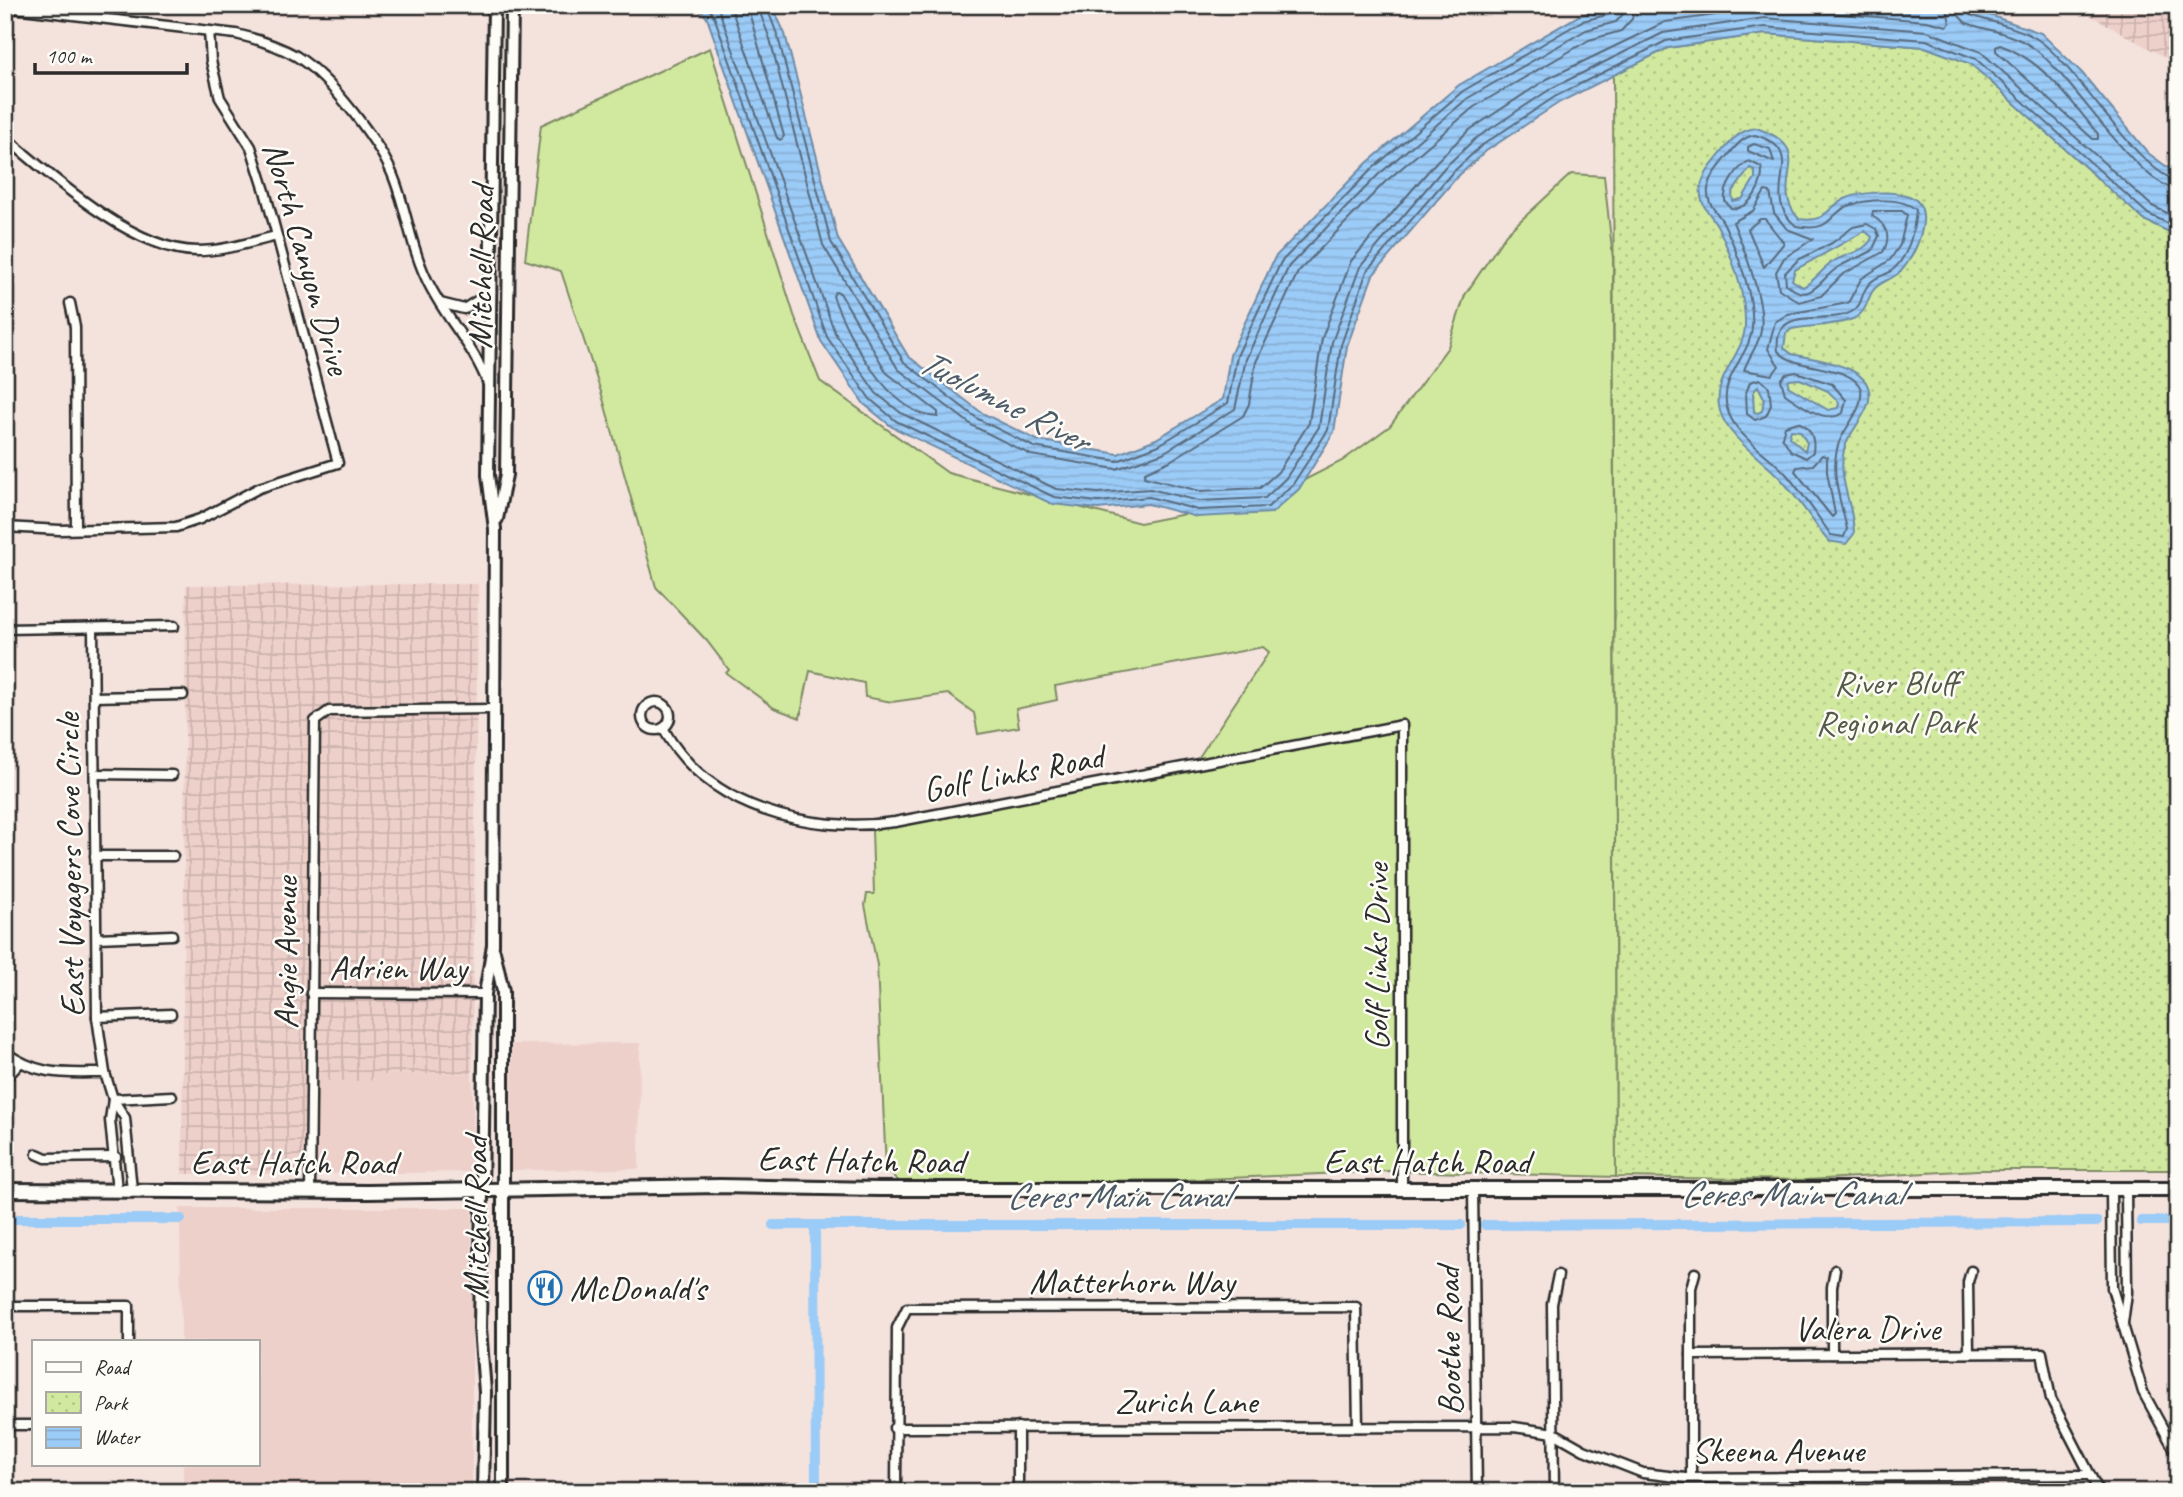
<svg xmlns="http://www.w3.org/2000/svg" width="2183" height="1497" viewBox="0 0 2183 1497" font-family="Caveat,sans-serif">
  <defs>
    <pattern id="industrial-grid" width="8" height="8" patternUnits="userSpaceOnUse" patternTransform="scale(1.75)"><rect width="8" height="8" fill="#eed0ca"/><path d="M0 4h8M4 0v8" fill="none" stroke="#ccb3ae"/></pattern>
    <pattern id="park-dots" width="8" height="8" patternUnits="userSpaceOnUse" patternTransform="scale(1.75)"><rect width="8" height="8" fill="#d1e99f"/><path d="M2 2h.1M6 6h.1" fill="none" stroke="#b4c889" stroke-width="1.8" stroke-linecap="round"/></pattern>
    <pattern id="water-rules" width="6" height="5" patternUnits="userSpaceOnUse" patternTransform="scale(1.75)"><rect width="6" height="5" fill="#9bcbf7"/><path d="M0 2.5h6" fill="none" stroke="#86aed4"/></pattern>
  </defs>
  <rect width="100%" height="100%" fill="#f4e2dd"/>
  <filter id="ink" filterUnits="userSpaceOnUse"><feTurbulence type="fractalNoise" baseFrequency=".0143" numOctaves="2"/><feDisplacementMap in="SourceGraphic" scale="14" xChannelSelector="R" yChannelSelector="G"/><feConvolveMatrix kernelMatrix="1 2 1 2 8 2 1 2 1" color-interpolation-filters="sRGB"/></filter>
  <g filter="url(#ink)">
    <g fill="#eed0ca">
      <polygon points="640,1043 639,1169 511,1170 512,1044"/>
      <polygon points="472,1073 475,1172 316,1174 315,1081 370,1081 381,1075"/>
      <polygon points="180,1208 472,1208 472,1492 183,1492 183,1464 257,1464 257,1341 181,1341"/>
    </g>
    <g fill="url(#industrial-grid)">
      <polygon points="2072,5 2178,5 2178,65"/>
      <polygon points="478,584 472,1073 381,1075 370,1081 315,1081 316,1174 182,1174 186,585"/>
    </g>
    <polygon fill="#d1e99f" stroke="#7e8a65" stroke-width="2" points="710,48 794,315 820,381 948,473 1140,523 1271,497 1342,461 1390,426 1448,347 1465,295 1506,234 1571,174 1604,176 1613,259 1616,1177 1390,1171 1183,1180 901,1183 886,1170 877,965 865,905 867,894 874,894 872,829 1189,772 1269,652 1263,647 1055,686 1057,700 1016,709 1019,727 978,734 974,713 948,694 892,702 865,697 864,683 810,671 800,718 774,708 726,673 729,670 707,641 656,587 602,395 561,271 525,260 541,125"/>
    <polygon fill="url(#park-dots)" stroke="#7e8a65" stroke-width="2" points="1765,34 1925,47 1971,64 2144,220 2178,236 2178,1170 1977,1170 1807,1180 1616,1177 1613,75 1668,48"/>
    <g fill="url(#water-rules)" stroke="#6e8ba5" stroke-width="2" fill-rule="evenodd">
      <polygon points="697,5 772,5 785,34 838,239 908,356 982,413 1037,440 1118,454 1156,439 1223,399 1230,355 1275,257 1367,163 1459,85 1580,15 1623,5 1967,7 2041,33 2082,73 2148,153 2178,175 2178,236 2144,220 1971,64 1925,47 1765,34 1668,48 1560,102 1486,151 1456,178 1373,275 1347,346 1334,432 1299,489 1272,513 1197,517 1148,504 1098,509 1052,504 892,427 864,404 821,341 707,18"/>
      <path d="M1756,128C1823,150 1765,182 1799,219C1828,223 1824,209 1845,199C1860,191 1894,191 1909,196C1937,207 1917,253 1902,270C1894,280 1878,281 1872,292C1866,302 1867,311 1855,318C1839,326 1810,325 1792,329L1786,333L1784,348L1792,354C1818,360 1883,366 1867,407C1861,422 1848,434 1844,450C1837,479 1854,506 1854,534L1846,544L1828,541C1812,520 1797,497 1780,478C1761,458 1728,438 1720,411C1711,378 1744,355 1745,326C1746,295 1732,257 1719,229C1712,214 1698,206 1701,187C1703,173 1715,162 1723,151C1733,139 1740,130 1756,128ZM1750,168L1755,170V178L1742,199L1733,201L1732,193ZM1865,231L1872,237C1868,251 1846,254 1834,261C1822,269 1816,280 1803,287L1792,280L1795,270ZM1800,379L1828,391L1839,402L1838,408L1828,410L1788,386L1789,380ZM1758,386L1764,398L1762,411L1758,413L1754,412L1753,393ZM1791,430L1800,431L1807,443L1805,451L1789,437Z"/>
    </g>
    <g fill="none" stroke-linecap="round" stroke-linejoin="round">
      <g stroke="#586b7d" stroke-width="2">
        <polyline points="706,5 714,16 827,337 870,399 896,421 1054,497 1098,502 1149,497 1198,510 1268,507 1293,484 1328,430 1341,345 1367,271 1451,174 1481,146 1556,96 1666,41 1764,27 1926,40 1976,59 2148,214 2178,228"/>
        <polyline points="717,5 835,333 876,393 901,413 1056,489 1098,493 1150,489 1199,501 1265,498 1286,478 1319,427 1332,342 1360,267 1444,168 1475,139 1552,88 1663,33 1764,18 1927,31 1981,52 2152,206 2178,218"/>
        <polyline points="730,5 777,138 781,140 784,136 747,5"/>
        <polyline points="757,5 770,39 823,245 898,369 973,426 1031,455 1116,469 1163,453 1235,409 1246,359 1289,266 1378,175 1468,98 1586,30 1616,22 1623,14 1624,5"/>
        <polyline points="766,5 778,37 831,242 904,362 978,419 1034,447 1117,461 1159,445 1228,403 1237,356 1281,262 1372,169 1463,91 1582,21 1611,14 1615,5"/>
        <polyline points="1635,5 1632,19 1621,31 1589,40 1474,107 1385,182 1298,272 1256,362 1249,404 1243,416 1170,461 1145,472 1144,477 1200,491 1260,488 1278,472 1309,423 1322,338 1351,261 1437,161 1468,131 1547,79 1665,22 1766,8 1927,21 1947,26 1950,23 1946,5"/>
        <path d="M1957,5L1959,16L1966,23C1987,30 2014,34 2032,47C2071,73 2137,187 2178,189"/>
        <path d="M1966,5L1970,15C1991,22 2018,27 2037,39C2076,64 2140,176 2178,180"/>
        <path d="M2000,45C2043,60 2070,100 2098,134V139H2093L1996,51V47Z"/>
        <path d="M1755,135C1814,152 1755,192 1796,226C1834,233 1827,213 1851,205C1869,199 1903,197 1916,210C1914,231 1909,261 1888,273C1880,277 1871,279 1866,288C1861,296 1862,305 1853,311C1829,327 1772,302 1778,351C1796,372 1851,363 1861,389C1864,413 1842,427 1837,449C1831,475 1841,503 1847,529L1844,537L1831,535C1817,515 1803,494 1787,475C1769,454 1734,436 1727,408C1719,377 1750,356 1752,328C1755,299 1738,253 1725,226C1719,212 1706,206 1708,189C1710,177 1720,166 1727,157C1735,147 1742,137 1755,135Z"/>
        <polygon points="1754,144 1770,149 1774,162 1748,151 1748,147"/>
        <path d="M1749,161L1761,167C1766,182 1749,212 1731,208L1725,201C1723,187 1737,168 1749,161Z"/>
        <path d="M1765,191L1770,192L1774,213L1787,229L1813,239L1784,258L1776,272L1779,289L1799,302L1821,296L1842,275L1883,252C1892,236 1886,224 1872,216L1873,211H1902L1907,215L1900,245L1890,260L1861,279L1848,303L1788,314L1775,322L1768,349L1779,366L1772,375L1744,370C1748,358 1757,347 1760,335C1768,309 1743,246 1733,222L1753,211Z"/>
        <polygon points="1760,219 1765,219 1784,243 1764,267 1748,229"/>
        <path d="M1867,224L1876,229L1879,236L1872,251C1861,257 1847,261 1837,268C1818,281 1811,306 1786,284L1785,273L1798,260L1832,243L1853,227Z"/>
        <path d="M835,292L840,293L887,373L938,412V417C890,416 847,335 833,296Z"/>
        <path d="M1796,372L1832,384L1846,400L1843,413C1826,425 1800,404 1785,394L1781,380L1786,374Z"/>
        <polygon points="1760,379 1769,387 1771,405 1766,416 1755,420 1747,414 1746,393 1750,382"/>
        <path d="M1798,422C1811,427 1815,439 1813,452L1806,458L1791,451L1782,437L1785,426Z"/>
        <polygon points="1822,455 1827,457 1827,472 1835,514 1832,517 1795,471 1797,467 1813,465"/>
      </g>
      <g stroke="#9bcbf7" stroke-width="10">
        <polyline points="5,1219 181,1219"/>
        <polyline points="2141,1221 2178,1221"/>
        <polyline points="773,1225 1461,1225"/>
        <polyline points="1485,1225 2097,1222"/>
        <polyline points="815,1226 816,1492"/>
      </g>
      <defs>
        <g id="minor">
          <path d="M5,7L236,34C257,39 277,45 296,56C330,77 382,144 395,181C407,213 411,247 426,278C443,316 473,344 488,384"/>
          <path d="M5,137C52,177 134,251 197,251C224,251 251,242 277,236"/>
          <polyline points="70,303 75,327 76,528"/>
          <polyline points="440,303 464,309 491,292"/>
          <polyline points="5,527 60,530 176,527 200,519 259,488 338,463 265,191 251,147 220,98 211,61 209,31"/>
          <polyline points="5,629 174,626"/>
          <polyline points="93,629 97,1017 105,1073 113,1099 125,1118 132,1190"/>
          <polyline points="94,697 183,695"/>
          <circle cx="656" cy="716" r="14"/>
          <path d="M663,728C707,809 810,834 895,822L1402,725V1189"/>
          <polyline points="95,774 172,775"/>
          <polyline points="95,856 173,856"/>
          <polyline points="97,938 172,935"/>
          <polyline points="311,993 485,994"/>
          <polyline points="97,1017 171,1014"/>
          <path d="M5,1052C39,1077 65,1073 105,1073"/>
          <polyline points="5,1079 20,1063"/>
          <polyline points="113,1099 110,1120 117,1190"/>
          <polyline points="113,1099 172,1096"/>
          <polyline points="37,1154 46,1158 116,1157"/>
          <polyline points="1473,1189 1477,1492"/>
          <polyline points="2111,1189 2112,1288 2143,1392 2178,1456"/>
          <polyline points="310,1192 315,721 329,711 494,709"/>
          <polyline points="5,1306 129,1306 129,1341"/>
          <polyline points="2123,1323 2127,1293 2126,1189"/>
          <polyline points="1969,1353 1968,1282 1971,1271"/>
          <polyline points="1832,1354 1832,1287 1835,1270"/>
          <polyline points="1691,1355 2042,1353 2051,1399 2099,1492"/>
          <polyline points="5,1425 33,1425"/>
          <polyline points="894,1428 1514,1427 1554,1433 1584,1450 1643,1473 1685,1478 2088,1475"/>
          <polyline points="1849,1476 1849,1492"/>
          <polyline points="1691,1477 1691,1288 1695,1273"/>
          <polyline points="896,1492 897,1328 907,1308 1356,1307 1358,1427"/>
          <polyline points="1018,1492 1018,1427"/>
          <polyline points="1554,1492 1552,1304 1558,1275"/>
        </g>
        <g id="secondary">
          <polyline points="497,519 506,475 512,5"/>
          <polyline points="494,951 503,991 503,1492"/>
          <polyline points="483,1492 485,1392 480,1328 485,994 493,945 495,529 488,475 494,5"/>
        </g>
        <polyline id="primary" points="5,1190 368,1192 720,1186 879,1189 2178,1189"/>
      </defs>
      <use href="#minor" stroke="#2b2b2b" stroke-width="13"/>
      <use href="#secondary" stroke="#2b2b2b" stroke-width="16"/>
      <use href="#primary" stroke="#2b2b2b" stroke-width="18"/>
      <use href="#minor" stroke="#fdfcf7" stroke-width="8"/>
      <use href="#secondary" stroke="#fdfcf7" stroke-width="10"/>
      <use href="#primary" stroke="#fdfcf7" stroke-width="12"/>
    </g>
  </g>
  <defs>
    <symbol id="restaurant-ring" viewBox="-11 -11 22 22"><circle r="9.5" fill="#fdfcf7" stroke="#1f6fb2" stroke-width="1.5"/><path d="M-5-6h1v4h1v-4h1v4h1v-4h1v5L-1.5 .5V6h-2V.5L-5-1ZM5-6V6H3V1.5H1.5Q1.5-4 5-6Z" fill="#1f6fb2"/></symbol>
  </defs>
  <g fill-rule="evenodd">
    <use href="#restaurant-ring" x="526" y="1269" width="38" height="38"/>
  </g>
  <g text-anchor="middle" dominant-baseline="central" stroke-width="5" stroke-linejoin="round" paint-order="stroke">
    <g font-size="35" fill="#2b2b2b" stroke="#fdfcf7">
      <text transform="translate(307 258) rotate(74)">North Canyon Drive</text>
      <text transform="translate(481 267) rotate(-89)">Mitchell Road</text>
      <text transform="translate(1013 773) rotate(-11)">Golf Links Road</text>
      <text transform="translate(70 865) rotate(-91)">East Voyagers Cove Circle</text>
      <text transform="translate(285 953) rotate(-90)">Angie Avenue</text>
      <text transform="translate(1376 957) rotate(-90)">Golf Links Drive</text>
      <text x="398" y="967">Adrien Way</text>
      <text transform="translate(861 1160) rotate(1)">East Hatch Road</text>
      <text x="1427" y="1161">East Hatch Road</text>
      <text x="294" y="1162">East Hatch Road</text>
      <text transform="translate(475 1218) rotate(-90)">Mitchell Road</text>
      <text x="1132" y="1281">Matterhorn Way</text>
      <text x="1867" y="1328">Valera Drive</text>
      <text transform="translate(1449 1341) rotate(-91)">Boothe Road</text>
      <text x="1186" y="1401">Zurich Lane</text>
      <text x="1778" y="1450">Skeena Avenue</text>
    </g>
    <g font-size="35" fill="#545a48" stroke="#fdfcf7">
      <text x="1896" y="682">River Bluff<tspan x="1896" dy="40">Regional Park</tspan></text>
    </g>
    <g font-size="35" fill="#2b2b2b" stroke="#fdfcf7" text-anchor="start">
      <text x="570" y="1288">McDonald's</text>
    </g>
    <g font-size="37" font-style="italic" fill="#4d5b68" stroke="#fdfcf7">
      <text transform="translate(1004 400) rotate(27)">Tuolumne River</text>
      <text x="1791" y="1193">Ceres Main Canal</text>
      <text x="1117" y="1195">Ceres Main Canal</text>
    </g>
  </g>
  <rect width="2183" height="1497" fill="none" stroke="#fdfcf7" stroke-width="28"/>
  <rect x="14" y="14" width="2155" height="1469" fill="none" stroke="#2b2b2b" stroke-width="2.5" filter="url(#ink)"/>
  <rect x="32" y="1340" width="228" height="126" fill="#fdfcf7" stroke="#a9a8a5" stroke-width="2"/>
  <rect x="46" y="1362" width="35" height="10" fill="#fdfcf7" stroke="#a9a8a5" stroke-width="2"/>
  <text x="94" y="1374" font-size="21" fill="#2b2b2b">Road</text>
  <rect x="46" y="1392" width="35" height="21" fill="url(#park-dots)" stroke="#a9a8a5" stroke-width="2"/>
  <text x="94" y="1410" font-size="21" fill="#2b2b2b">Park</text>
  <rect x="46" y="1427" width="35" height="21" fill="url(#water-rules)" stroke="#a9a8a5" stroke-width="2"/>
  <text x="94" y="1444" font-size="21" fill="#2b2b2b">Water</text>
  <path d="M35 63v10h152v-10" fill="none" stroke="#2b2b2b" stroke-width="3.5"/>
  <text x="46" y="63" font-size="21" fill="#2b2b2b" stroke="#fdfcf7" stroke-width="5" paint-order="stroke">100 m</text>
</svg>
